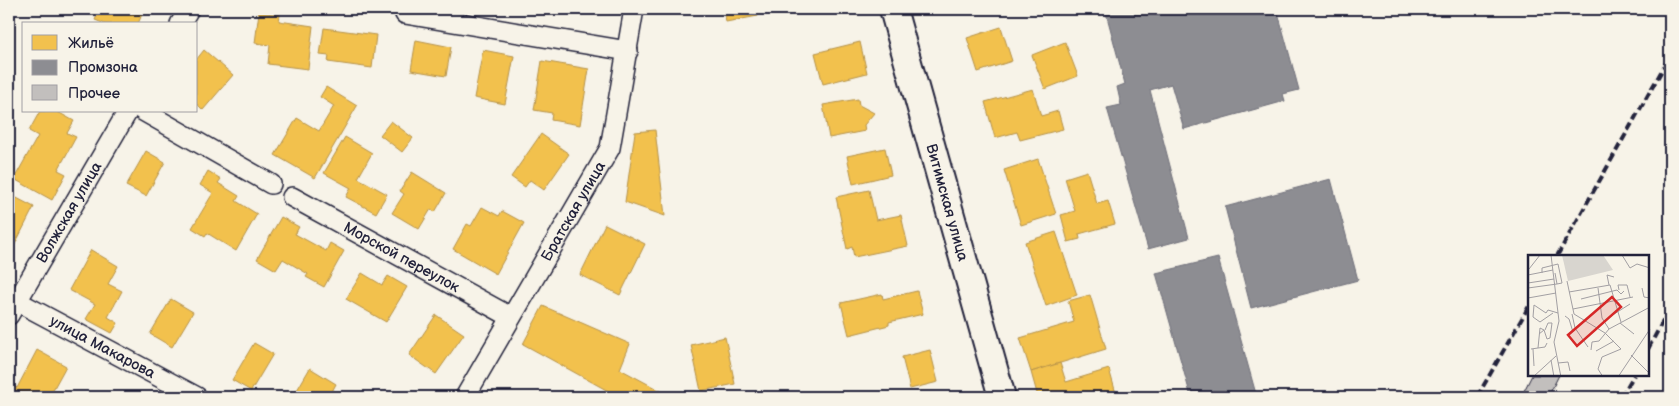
<svg xmlns="http://www.w3.org/2000/svg" width="1679" height="406" viewBox="0 0 1679 406" font-family="'Balsamiq Sans',sans-serif">
  <rect width="100%" height="100%" fill="#f7f3e8"/>
  <filter id="ink" filterUnits="userSpaceOnUse"><feTurbulence type="fractalNoise" baseFrequency=".02" numOctaves="2"/><feDisplacementMap in="SourceGraphic" scale="10" xChannelSelector="R" yChannelSelector="G"/><feConvolveMatrix kernelMatrix="1 2 1 2 8 2 1 2 1" color-interpolation-filters="sRGB"/></filter>
  <g filter="url(#ink)">
    <g fill="#f2c14e" stroke="#b49148">
      <polygon points="100,9 144,9 138,24 105,24 95,20"/>
      <polygon points="724,9 757,9 758,16 726,22"/>
      <polygon points="259,12 280,15 279,21 313,26 308,69 268,64 270,45 255,43"/>
      <polygon points="1001,27 1012,61 978,72 967,38"/>
      <polygon points="324,28 376,35 372,68 328,62 329,56 320,55"/>
      <polygon points="416,40 451,47 446,76 411,70"/>
      <polygon points="860,42 867,73 823,84 815,53"/>
      <polygon points="1065,42 1078,76 1045,89 1032,55"/>
      <polygon points="204,50 233,75 203,110 196,103 196,60"/>
      <polygon points="483,50 514,56 505,104 474,98"/>
      <polygon points="542,61 589,69 580,125 551,120 552,113 534,110"/>
      <polygon points="326,87 357,106 315,178 275,155 297,118 319,131 334,106 320,97"/>
      <polygon points="1033,89 1041,116 1058,111 1063,129 1020,140 1017,132 995,138 985,102"/>
      <polygon points="858,99 859,105 874,113 864,125 865,131 829,138 823,105"/>
      <polygon points="40,111 56,111 74,121 67,133 76,137 58,170 66,174 52,200 14,179 38,136 29,131"/>
      <polygon points="391,121 413,138 402,152 380,135"/>
      <polygon points="655,130 665,216 625,202 635,132"/>
      <polygon points="541,134 569,154 544,190 530,180 525,187 511,177"/>
      <polygon points="345,137 372,153 358,178 387,194 376,213 346,197 351,188 324,173"/>
      <polygon points="885,148 891,175 853,184 847,156"/>
      <polygon points="146,151 165,162 146,196 126,186"/>
      <polygon points="1038,159 1056,214 1021,225 1004,170"/>
      <polygon points="208,171 221,179 218,183 239,196 236,201 257,214 236,251 207,233 205,236 192,228 213,193 200,185"/>
      <polygon points="1087,171 1097,204 1108,201 1115,224 1079,234 1080,239 1068,242 1061,215 1075,211 1065,178"/>
      <polygon points="412,172 446,193 435,212 431,209 419,229 392,213 404,194 400,191"/>
      <polygon points="869,190 876,220 901,215 908,246 854,257 852,247 847,249 836,197"/>
      <polygon points="9,194 34,207 10,254 9,253"/>
      <polygon points="482,207 499,216 502,211 524,223 496,274 453,249 467,224 471,226"/>
      <polygon points="281,217 299,227 295,234 326,251 330,243 344,251 324,287 306,277 308,274 283,259 276,270 257,259"/>
      <polygon points="605,224 645,244 620,295 580,275"/>
      <polygon points="1056,232 1077,295 1046,306 1025,242"/>
      <polygon points="91,250 118,266 108,284 122,291 108,317 118,323 112,333 86,319 95,304 69,290"/>
      <polygon points="362,273 382,285 388,276 407,287 386,322 346,299"/>
      <polygon points="917,291 923,314 889,322 889,325 849,335 841,303 882,294 883,299"/>
      <polygon points="1090,295 1106,349 1031,372 1020,338 1074,322 1068,301"/>
      <polygon points="171,299 193,312 172,347 150,334"/>
      <polygon points="543,306 630,344 620,369 672,397 619,397 523,344"/>
      <polygon points="436,315 464,334 436,374 409,355"/>
      <polygon points="725,337 735,384 701,391 691,345"/>
      <polygon points="254,343 273,354 251,391 232,380"/>
      <polygon points="37,350 66,366 49,397 9,397 9,383 17,388"/>
      <polygon points="930,350 938,382 910,389 902,357"/>
      <polygon points="1060,363 1066,382 1109,369 1117,397 1038,397 1031,372"/>
      <polygon points="310,368 336,384 329,397 293,397"/>
    </g>
    <g fill="#8d8d92" stroke="#6d6d78">
      <polygon points="1105,9 1277,9 1299,90 1283,94 1285,101 1184,129 1171,84 1150,90 1189,238 1148,249 1107,108 1121,105 1117,87 1125,84"/>
      <polygon points="1331,179 1358,280 1251,308 1225,207"/>
      <polygon points="1218,258 1256,394 1258,397 1191,397 1156,273"/>
    </g>
    <polygon fill="#c2bfbd" stroke="#22223b" points="1532,375 1559,375 1548,397 1521,397"/>
    <g fill="none" stroke-linecap="round" stroke-linejoin="round">
      <defs>
        <g id="street">
          <polyline points="405,14 628,51"/>
          <polyline points="180,24 189,9"/>
          <polyline points="143,111 271,184"/>
          <path id="s1" d="M292,197L511,317"/>
          <path id="s2" d="M9,297L197,397"/>
          <path id="s3" d="M9,315L128,111"/>
          <path id="s4" d="M465,397L610,148L634,9"/>
        </g>
        <g id="secondary">
          <path id="s5" d="M893,9L1002,397"/>
        </g>
      </defs>
      <use href="#street" stroke="#22223b" stroke-width="22"/>
      <use href="#secondary" stroke="#22223b" stroke-width="30"/>
      <use href="#street" stroke="#f7f3e8" stroke-width="19"/>
      <use href="#secondary" stroke="#f7f3e8" stroke-width="26"/>
      <g stroke="#22223b" stroke-width="4" stroke-dasharray="8 4" stroke-linecap="butt">
        <polyline points="1557,256 1670,56"/>
        <polyline points="1648,349 1670,308"/>
        <polyline points="1477,397 1529,306"/>
        <polyline points="1621,397 1634,375"/>
      </g>
    </g>
  </g>
  <g text-anchor="middle" dominant-baseline="central" stroke-width="5" stroke-linejoin="round" paint-order="stroke">
    <g font-size="15" fill="#22223b" stroke="#f7f3e8">
      <text stroke="none"><textPath href="#s5" startOffset="201">Витимская улица</textPath></text>
      <text stroke="none"><textPath href="#s4" startOffset="215">Братская улица</textPath></text>
      <text stroke="none"><textPath href="#s3" startOffset="119">Волжская улица</textPath></text>
      <text stroke="none"><textPath href="#s1" startOffset="125">Морской переулок</textPath></text>
      <text stroke="none"><textPath href="#s2" startOffset="106">улица Макарова</textPath></text>
    </g>
  </g>
  <g transform="translate(1528 255)">
    <rect width="121" height="121" fill="#f7f3e8"/>
    <path d="M34,0H75L85,15L40,26Z" fill="#d8d5cf"/>
    <path fill="none" stroke="#a29fa3" stroke-width="1" d="M23,0L31,66L26,87L33,122M94,0L102,13L109,9L122,13M1,14L12,0M14,18V13L30,9L34,28L29,29M0,20L25,15M39,26L46,59M0,28L26,24M81,30L79,20L86,22M0,33L29,29L27,18M70,33L74,63L81,74M114,33L116,42L122,43M91,35L90,30H99L102,42M41,37L82,30L93,67M0,43L28,38M53,44L89,35L93,39L96,36M45,54L105,42M44,59L47,73L60,92M46,59L77,78L93,94L74,102L70,114L75,122M37,61L41,64L45,77M83,61L102,49M5,62L6,50L18,58L20,55L30,58M5,62L12,67L25,58M92,68L106,79M11,79L16,75L19,84L22,83L24,68H20L17,75M10,93L12,73L16,75M3,94L17,92L19,88M5,94L6,111M63,95L64,87L71,86L81,74L122,52M68,96L86,86M103,100L122,119M23,105L26,122M30,108L40,107L42,116M5,122L28,101M90,122L122,74"/>
    <path fill="#d62828" fill-opacity="0.15" stroke="#d62828" stroke-width="2.5" d="M84,42L93,52L49,91L40,80Z"/>
    <rect width="121" height="121" fill="none" stroke="#22223b" stroke-width="2.5"/>
  </g>
  <rect width="1679" height="406" fill="none" stroke="#f7f3e8" stroke-width="30"/>
  <rect x="15" y="15" width="1649" height="376" fill="none" stroke="#22223b" stroke-width="2" filter="url(#ink)"/>
  <rect x="22" y="22" width="175" height="90" fill="#f7f3e8" stroke="#a29fa3"/>
  <rect x="32" y="35" width="25" height="15" fill="#f2c14e" stroke="#a29fa3"/>
  <text x="68" y="48" font-size="15" fill="#22223b">Жильё</text>
  <rect x="32" y="60" width="25" height="15" fill="#8d8d92" stroke="#a29fa3"/>
  <text x="68" y="72" font-size="15" fill="#22223b">Промзона</text>
  <rect x="32" y="85" width="25" height="15" fill="#c2bfbd" stroke="#a29fa3"/>
  <text x="68" y="98" font-size="15" fill="#22223b">Прочее</text>
</svg>
